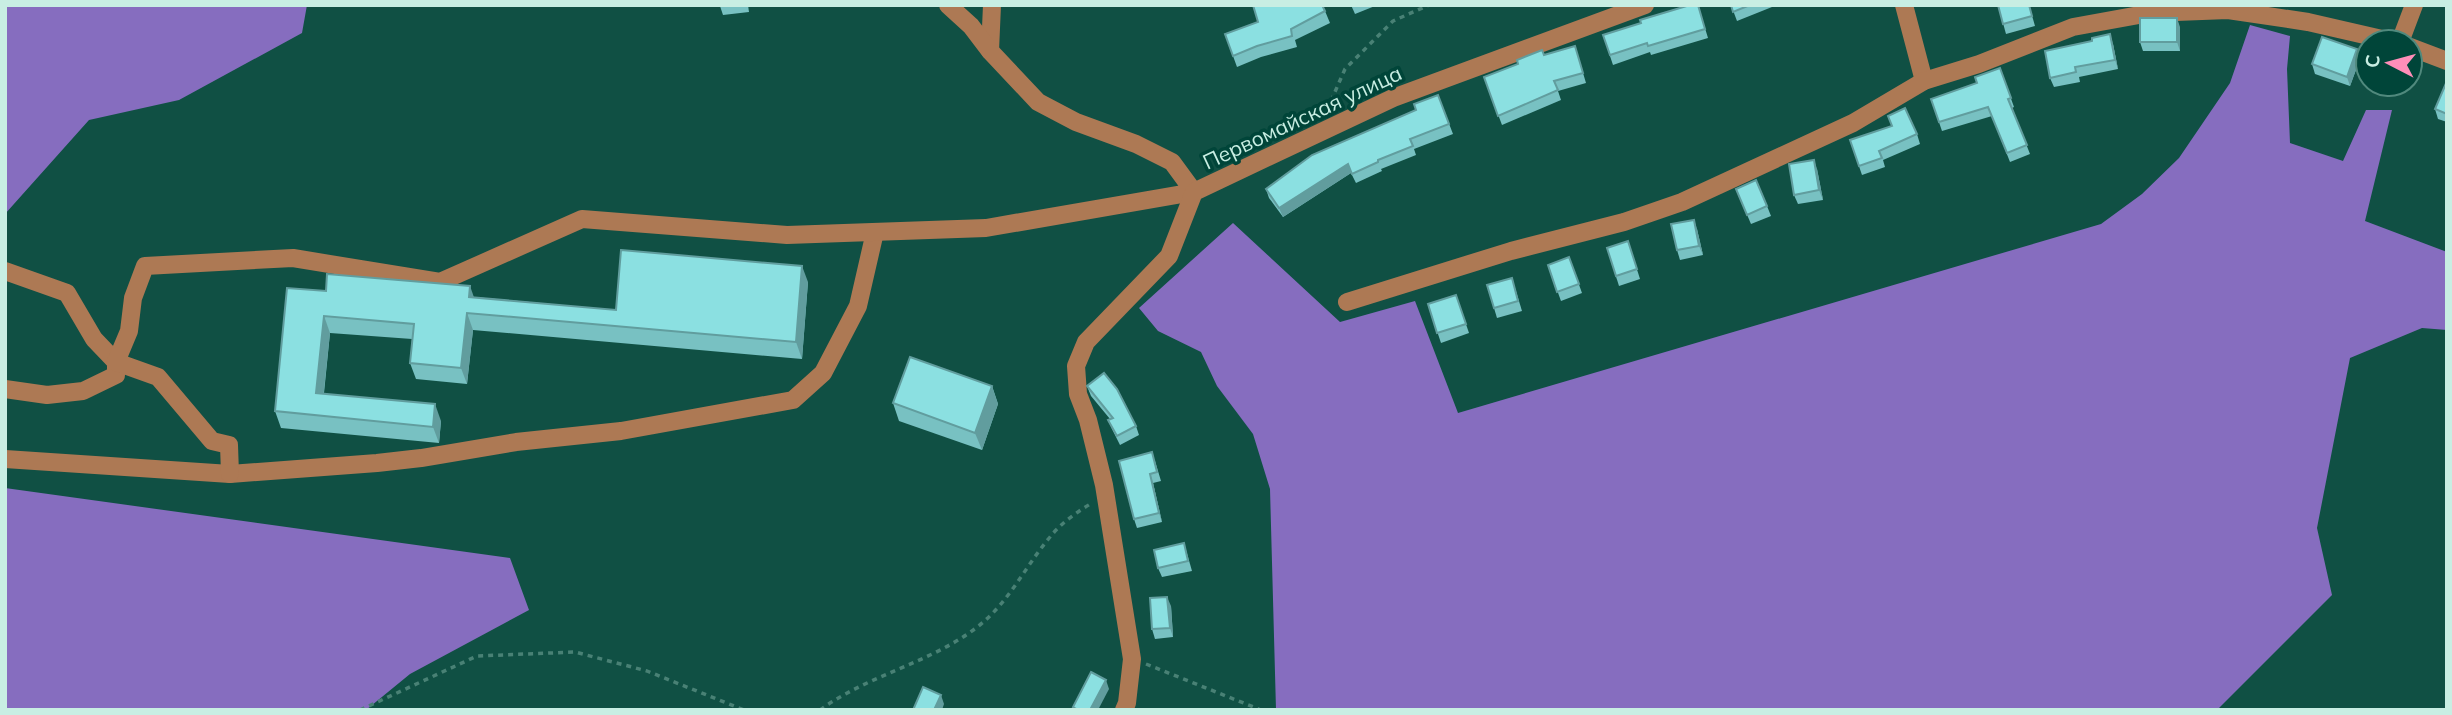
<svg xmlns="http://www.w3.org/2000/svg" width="2452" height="715" viewBox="0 0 2452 715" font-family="Mulish,sans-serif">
  <rect width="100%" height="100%" fill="#105044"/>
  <g fill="#866dbf">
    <polygon points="5,5 307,5 302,33 179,100 89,120 5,214"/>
    <polygon points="2250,25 2290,36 2287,69 2290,143 2343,161 2366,110 2392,110 2365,221 2447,252 2447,330 2422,328 2350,358 2317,528 2332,595 2217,710 1276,710 1270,489 1253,434 1217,386 1201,352 1158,331 1139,308 1233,223 1340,322 1415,301 1458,413 2101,224 2142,194 2179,158 2230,83"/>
    <polygon points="5,488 510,558 529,610 410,674 366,710 5,710"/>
  </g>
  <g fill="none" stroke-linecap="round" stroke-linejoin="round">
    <g stroke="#498175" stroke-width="3.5" stroke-dasharray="5 5" stroke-linecap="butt">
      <polyline points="1327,110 1345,69 1393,21 1429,5"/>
      <polyline points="1146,664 1261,710"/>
      <polyline points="360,710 477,656 575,652 647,671 744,710"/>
      <path d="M820,710C868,675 928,664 976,628C1009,603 1024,568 1050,537C1061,523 1077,512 1092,503"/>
    </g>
    <g stroke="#ad7954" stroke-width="18">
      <polyline points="1904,5 1924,81"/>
      <polyline points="2400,42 2414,5"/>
      <polyline points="2410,47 2447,61"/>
      <polyline points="990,51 992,5"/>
      <polyline points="5,271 67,293 94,339 116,362 116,375 83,391 47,395 5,389"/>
      <polyline points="1347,302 1511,251 1624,222 1682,202 1853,123 1924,81 1979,64 2073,27 2150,13 2228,10 2308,22 2395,42"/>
      <polyline points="5,459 230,474 377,463 421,458 516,442 621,431 793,400 823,373 858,306 875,232"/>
      <polyline points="230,474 229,445 212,441 158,377 116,362 129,331 133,298 145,266 293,258 440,282 582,219 787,235 986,228 1194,192 1172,162 1136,144 1076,122 1038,102 990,51 971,26 948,5"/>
      <polyline points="1124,710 1127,703 1132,659 1104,485 1088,420 1078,394 1076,366 1086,342 1169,256 1194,192 1393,98 1645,5"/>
    </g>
  </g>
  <g fill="#78c1c2">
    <polygon points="748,5 749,12 723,15 720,6"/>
    <polygon points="1351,5 1375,5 1375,6 1355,14"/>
    <polygon points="1698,5 1708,38 1651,55 1650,52 1613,65 1603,35"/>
    <polygon points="1731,5 1777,5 1737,21"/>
    <polygon points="1998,5 2029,5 2035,26 2006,34"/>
    <polygon points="1325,11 1330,23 1295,40 1297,47 1261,57 1237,67 1225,34"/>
    <polygon points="2180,27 2180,51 2143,51 2140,42"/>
    <polygon points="2113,44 2118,69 2079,77 2080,82 2054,87 2050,78"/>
    <polygon points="1575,46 1586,83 1558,91 1561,100 1502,125 1484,77 1544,55"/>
    <polygon points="2360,59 2350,86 2315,74 2312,64"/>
    <polygon points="2000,68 2014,107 2012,108 2030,154 2010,162 1992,116 1942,131 1931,99 1977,83"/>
    <polygon points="2447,81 2447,122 2438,119 2435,109"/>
    <polygon points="1438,95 1453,134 1414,149 1416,155 1381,169 1382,171 1356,183 1351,173 1283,217 1269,198 1266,189 1416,110"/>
    <polygon points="1888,116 1917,134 1920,144 1883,160 1885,167 1862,175 1850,140 1892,126"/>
    <polygon points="1817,169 1823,200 1798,204 1794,195"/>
    <polygon points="1736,189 1767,206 1771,216 1751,224"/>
    <polygon points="1697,229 1703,255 1680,260 1677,250"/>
    <polygon points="1628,241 1640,279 1619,286 1607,248"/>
    <polygon points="1569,257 1582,293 1561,301 1548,265"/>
    <polygon points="1512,278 1522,311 1497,318 1494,308"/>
    <polygon points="808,282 802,359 473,330 467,384 416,379 410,363 412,339 330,333 324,393 441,421 439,443 281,428 275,411 326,291 474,297 616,310"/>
    <polygon points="1456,295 1469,333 1441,343 1428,304"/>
    <polygon points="992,386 998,404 982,450 899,421 893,403"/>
    <polygon points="1087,386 1136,426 1139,435 1120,445 1112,429 1108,420 1110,419 1091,396"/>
    <polygon points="1155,461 1161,481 1153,483 1162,522 1137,528 1134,519"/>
    <polygon points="1184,543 1192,571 1162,577 1158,568"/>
    <polygon points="1171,606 1173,637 1155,639 1152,629"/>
  </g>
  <g fill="#619d9e">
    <polygon points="2177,18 2180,27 2180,51 2177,42"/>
    <polygon points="2110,34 2113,44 2118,69 2115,60"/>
    <polygon points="2357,49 2360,59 2350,86 2347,77"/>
    <polygon points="1814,160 1817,169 1823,200 1819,190"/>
    <polygon points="1348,164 1351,173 1283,217 1279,208"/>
    <polygon points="1694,220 1697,229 1703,255 1699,246"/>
    <polygon points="802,266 808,282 802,359 796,342"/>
    <polygon points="470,286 476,303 469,297"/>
    <polygon points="467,313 473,330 467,384 461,368"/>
    <polygon points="324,316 330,333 322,409 316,393"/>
    <polygon points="992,386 998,404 982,450 975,433"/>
    <polygon points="435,404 441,421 439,443 433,427"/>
    <polygon points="1150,474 1153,483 1162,522 1159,513"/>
    <polygon points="1167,597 1171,606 1173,637 1170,628"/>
    <polygon points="1106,680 1109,689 1098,710 1090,710"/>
    <polygon points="941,695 944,704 942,710 934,710"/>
  </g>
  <g fill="#8be0e1" stroke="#619d9e" stroke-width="2">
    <polygon points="1253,5 1322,5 1325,11 1291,29 1292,36 1257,46 1233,56 1225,34 1258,22"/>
    <polygon points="1690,5 1698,5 1705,29 1648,46 1647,43 1610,55 1603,35 1641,23 1640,20"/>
    <polygon points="1731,5 1750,5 1733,12"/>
    <polygon points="1998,5 2029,5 2032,16 2003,24"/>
    <rect x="2140" y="18" width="37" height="24"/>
    <polygon points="2110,34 2115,60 2075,67 2076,72 2050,78 2045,51 2092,41 2092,38"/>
    <polygon points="2322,37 2357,49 2347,77 2312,64"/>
    <polygon points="1575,46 1583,73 1554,81 1558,90 1498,116 1484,77 1518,64 1517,60 1542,50 1544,55"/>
    <polygon points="2000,68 2011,98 2008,99 2027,145 2007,153 1988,107 1939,122 1931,99 1977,83 1975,77"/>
    <polygon points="2447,81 2447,114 2435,109"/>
    <polygon points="1438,95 1449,124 1410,139 1413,146 1378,160 1378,162 1352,174 1348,164 1279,208 1266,189 1312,155 1416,110 1414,104"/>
    <polygon points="1905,108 1917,134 1879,151 1882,158 1859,166 1850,140 1892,126 1888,116"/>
    <polygon points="1814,160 1819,190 1794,195 1789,164"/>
    <polygon points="1756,180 1767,206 1747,215 1736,189"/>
    <polygon points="1694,220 1699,246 1677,250 1671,224"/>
    <polygon points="1628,241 1637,269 1616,276 1607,248"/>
    <polygon points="621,250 802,266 796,342 467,313 461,368 410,363 414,324 324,316 316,393 435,404 433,427 275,411 287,288 326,291 327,274 470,286 469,297 616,310"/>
    <polygon points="1569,257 1579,284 1557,292 1548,265"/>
    <polygon points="1512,278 1518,301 1494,308 1487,285"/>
    <polygon points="1456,295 1466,324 1437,333 1428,304"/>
    <polygon points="910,357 992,386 975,433 893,403"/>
    <polygon points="1104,373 1117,389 1136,426 1117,436 1108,420 1113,418 1087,386"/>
    <polygon points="1152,452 1157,472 1150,474 1159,513 1134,519 1119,461"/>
    <polygon points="1184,543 1188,561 1158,568 1154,550"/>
    <polygon points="1167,597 1170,628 1152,629 1150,598"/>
    <polygon points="1091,672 1106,680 1090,710 1078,710 1073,707"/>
    <polygon points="923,687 941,695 934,710 913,710"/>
  </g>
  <g text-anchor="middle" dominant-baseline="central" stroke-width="7" stroke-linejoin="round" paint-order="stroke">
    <g font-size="21" fill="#c8eee3" stroke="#004539">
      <text transform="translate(1302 117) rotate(-25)">Первомайская улица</text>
    </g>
  </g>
  <rect width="2452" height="715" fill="none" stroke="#c8eee3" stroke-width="14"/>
  <g transform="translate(2389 63) rotate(276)"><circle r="33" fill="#004539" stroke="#50897d" stroke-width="2"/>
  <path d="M0-5L12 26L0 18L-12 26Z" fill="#ff8eb9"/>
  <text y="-10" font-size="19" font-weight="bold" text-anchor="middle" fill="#c8eee3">С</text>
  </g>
</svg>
